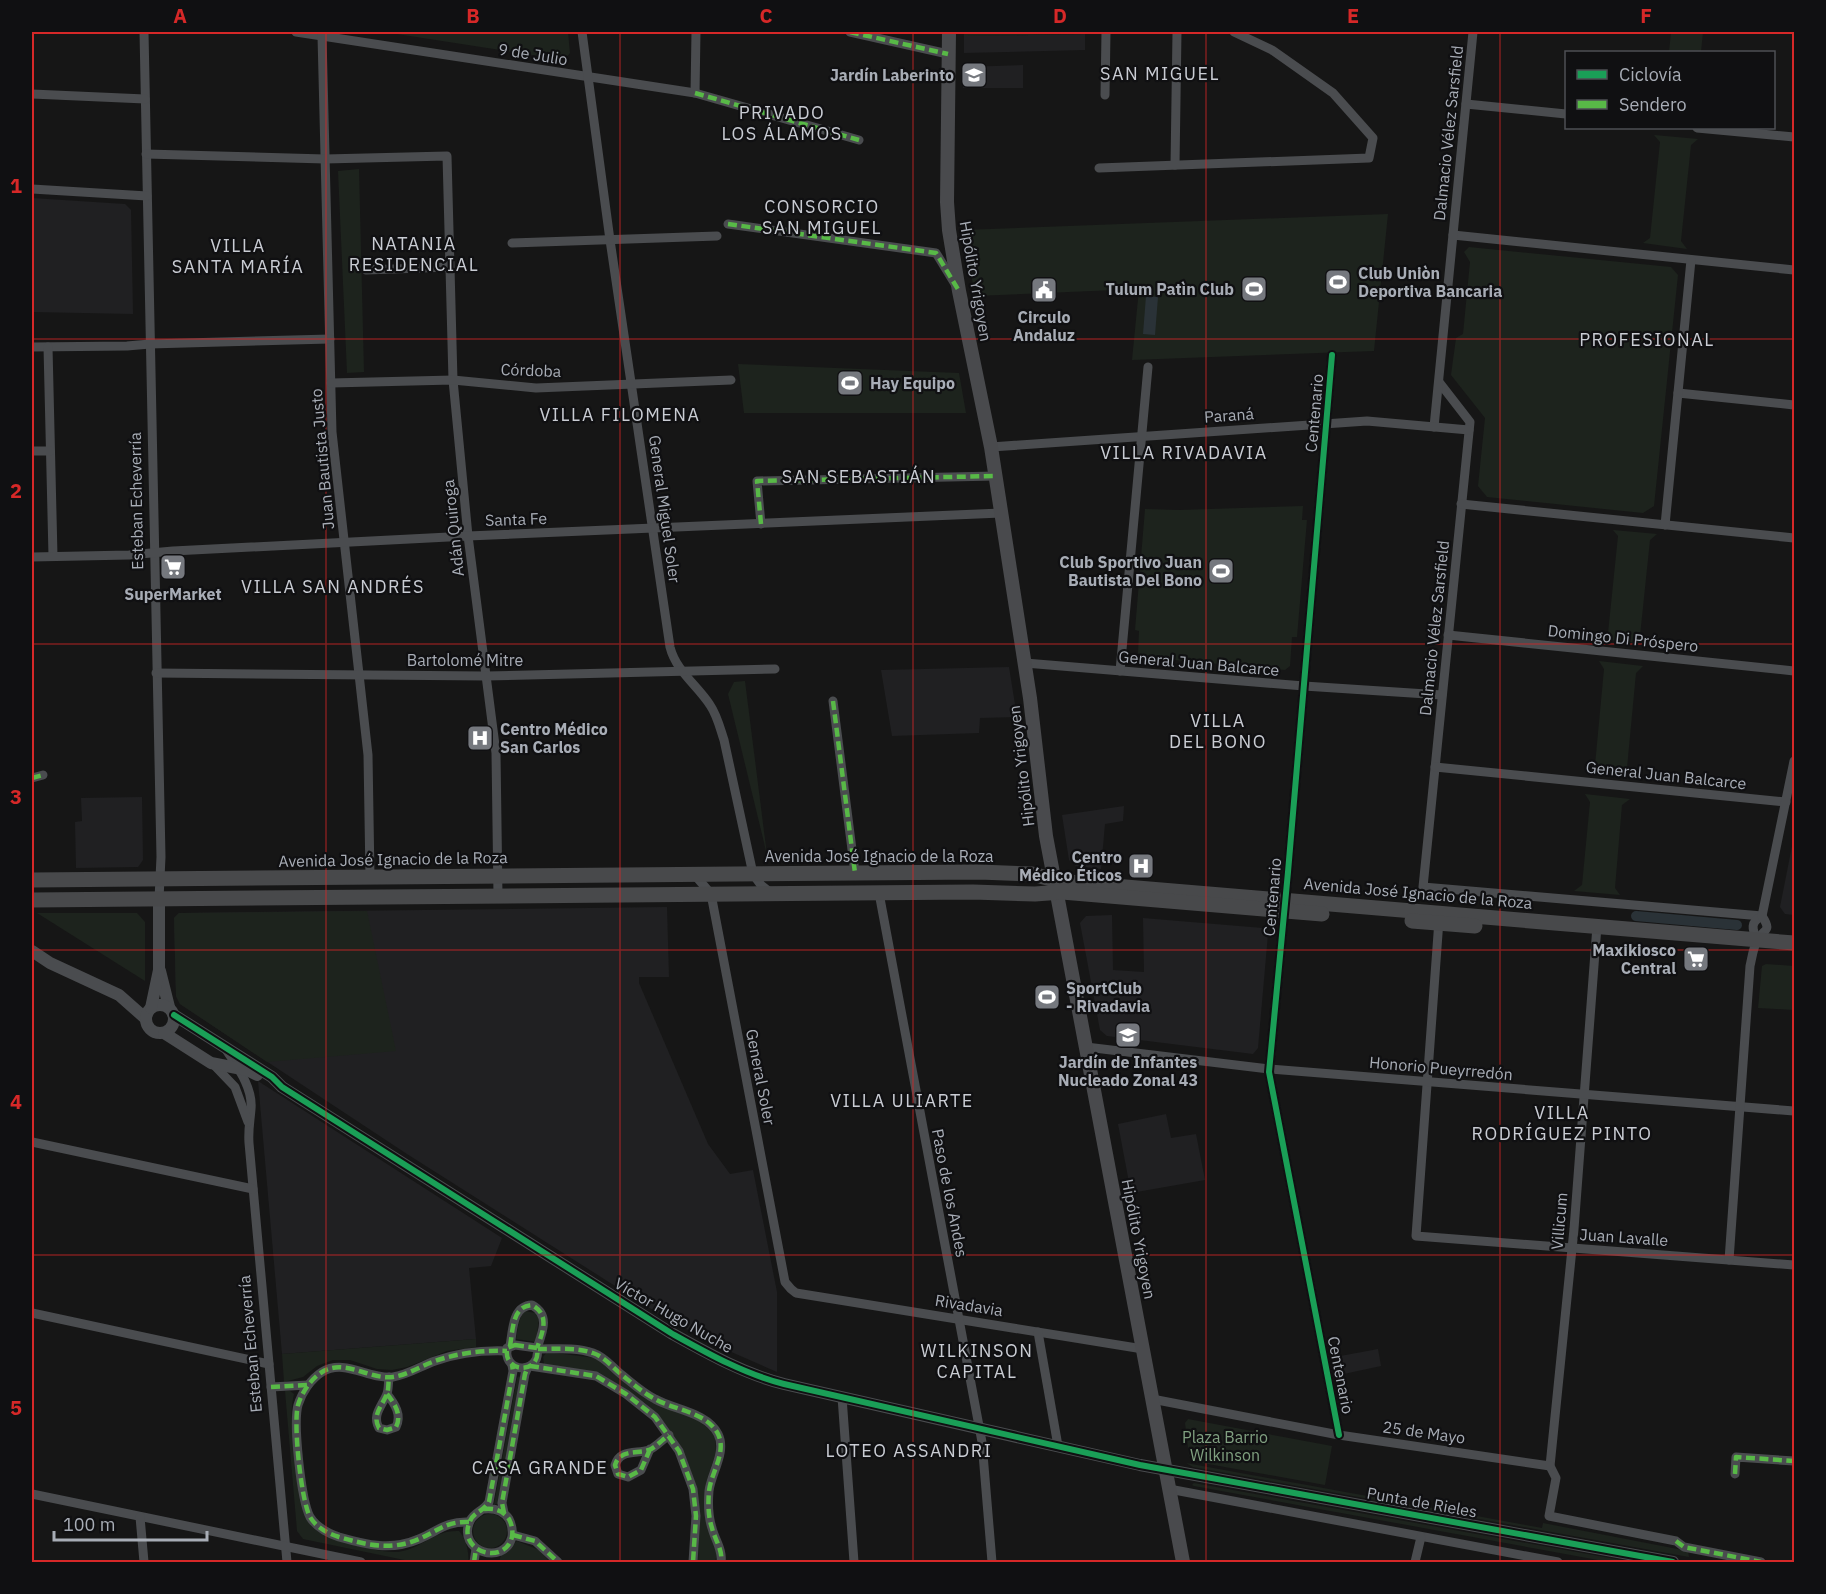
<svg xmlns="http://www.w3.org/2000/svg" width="1826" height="1594" viewBox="0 0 1826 1594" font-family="'IBM Plex Sans',sans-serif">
  <rect width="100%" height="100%" fill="#161616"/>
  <g fill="#202022">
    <polygon points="1085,34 1085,50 964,53 964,36"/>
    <polygon points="1023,65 1023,88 963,88 964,67"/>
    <polygon points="32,198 125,204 131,210 133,314 32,312"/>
    <polygon points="1009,667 1017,717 980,718 979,733 892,736 881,670"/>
    <polygon points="142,797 143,860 138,867 76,868 75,822 82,821 81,798"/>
    <polygon points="1124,806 1123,821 1105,824 1101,869 1076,866 1069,860 1062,815"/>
    <polygon points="1794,836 1794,915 1785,914 1780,907"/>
    <polygon points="667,907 669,977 639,977 639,983 708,1144 730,1174 753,1170 777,1292 777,1372 720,1347 664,1317 407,1154 180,1004 176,996 174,918 179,913"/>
    <polygon points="1112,915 1113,970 1144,972 1143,918 1263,928 1268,934 1258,1048 1253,1054 1107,1036 1100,1030 1080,923 1086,916"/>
    <polygon points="258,1081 502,1238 491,1266 469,1268 476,1339 282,1354"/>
    <polygon points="1166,1114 1171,1138 1196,1134 1205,1180 1131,1193 1118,1124"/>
    <polygon points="1378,1349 1381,1366 1339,1375 1335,1357"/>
  </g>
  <g fill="#1d231d">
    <polygon points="384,32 568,32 570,53 564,60"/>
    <polygon points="964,32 1085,32 1085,34 966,36 964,36"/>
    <polygon points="1671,32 1703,32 1701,52 1669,52"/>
    <polygon points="1654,135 1698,139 1691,145 1681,241 1687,249 1643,243 1650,238 1660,142"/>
    <polygon points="359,169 364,372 347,373 338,171"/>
    <polygon points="1388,214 1374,351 1132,360 1139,289 975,296 963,230"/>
    <polygon points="1469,247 1671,267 1678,275 1654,506 1643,513 1487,497 1478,486 1485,418 1451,375 1456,338 1463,334 1470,262 1464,252"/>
    <polygon points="738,364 959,373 966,413 744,413"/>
    <polygon points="1303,506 1302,520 1307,520 1297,637 1292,637 1290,666 1285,670 1141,657 1138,653 1139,631 1135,630 1145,509 1179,510"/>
    <polygon points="1613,530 1657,534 1650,540 1640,636 1646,644 1601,639 1608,633 1618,536"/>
    <polygon points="1599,661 1643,666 1636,673 1627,768 1630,775 1587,771 1595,765 1604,669"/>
    <polygon points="745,681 767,855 728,694 734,682"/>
    <polygon points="1585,794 1630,799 1622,805 1615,888 1620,895 1574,891 1582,885 1590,802"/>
    <polygon points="367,911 396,1051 267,1062 180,1004 176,996 174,918 179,913"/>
    <polygon points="37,913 137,913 145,922 145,981"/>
    <polygon points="1766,964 1794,966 1794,1010 1758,1008 1762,966"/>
    <path d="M525,1311L535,1313L539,1318L536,1342L516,1339C518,1330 518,1318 525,1311Z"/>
    <polygon points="476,1339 476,1347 447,1351 407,1367 392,1370 377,1369 350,1360 333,1360 317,1366 303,1377 284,1382 282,1354"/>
    <polygon points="547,1352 596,1358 663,1407 696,1419 711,1430 715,1437 716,1452 706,1483 717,1554 715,1562 698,1562 700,1513 695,1483 684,1452 663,1421 645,1403 600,1373 544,1364 543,1357"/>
    <polygon points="519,1376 521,1378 498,1504 494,1504 517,1378"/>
    <path d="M285,1391H290L294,1394C289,1415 293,1436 295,1457C300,1508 297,1533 354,1545C367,1548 381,1552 395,1552C421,1551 431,1530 459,1531C465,1537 470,1553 468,1562H414L303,1539L297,1531Z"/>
    <polygon points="1188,1419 1332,1446 1325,1485 1197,1462 1189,1456 1185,1423"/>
    <polygon points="1186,1463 1542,1528 1543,1523 1688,1551 1689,1557 1193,1467"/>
    <polygon points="1194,1483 1632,1562 1609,1562 1194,1486 1192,1485"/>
    <circle cx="490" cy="1531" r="17"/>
    <polygon points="517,1541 539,1550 550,1562 499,1562 501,1555"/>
  </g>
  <polygon fill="#2a3237" points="1146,296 1158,297 1155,335 1143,334"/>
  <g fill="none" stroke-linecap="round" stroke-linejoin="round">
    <polyline stroke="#2a3237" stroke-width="10" points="1636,916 1737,925"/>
    <g stroke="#4a4c4f" stroke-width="9">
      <polyline points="144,32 161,857 159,899"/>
      <polyline points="296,32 695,93 859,140"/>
      <path d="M582,32L610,240L670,647C676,671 697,685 710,705C717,715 720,728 724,740L753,874L761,885L771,893"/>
      <polyline points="850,32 948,54"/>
      <polyline points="322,36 332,432 368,755 370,877"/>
      <polyline points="695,93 696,32"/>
      <polyline points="32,94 145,99"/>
      <polyline points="1105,95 1106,32"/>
      <polyline points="1466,104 1566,114"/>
      <polyline points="1697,128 1794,137"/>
      <polyline points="146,154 325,159 447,156 453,380 468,536 496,753 498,896"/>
      <polyline points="1175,165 1177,32"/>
      <polyline points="1099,168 1369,158 1373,138 1333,93 1272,50 1234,32"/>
      <polyline points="32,189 147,196"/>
      <polyline points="728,224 936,253 955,284"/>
      <polyline points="1453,235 1794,270"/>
      <polyline points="512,243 717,236"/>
      <polyline points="366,270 449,267"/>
      <polyline points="32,347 127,346 150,344 330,339"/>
      <polyline points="48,347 53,556"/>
      <polyline points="1332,355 1288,872 1269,1072 1339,1435"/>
      <polyline points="1439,382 1470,422 1423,887 1762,916"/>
      <polyline points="331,383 453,380 536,388 731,380"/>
      <polyline points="1678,393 1794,405"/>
      <polyline points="1434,427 1473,32"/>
      <polyline points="991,447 1367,421 1469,430"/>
      <polyline points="32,451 50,451"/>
      <polyline points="1461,504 1794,538"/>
      <polyline points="761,524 757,481 996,476"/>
      <polyline points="1665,525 1691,260"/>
      <polyline points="32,557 129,555 173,551 468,536 1001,513"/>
      <polyline points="1448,635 1794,671"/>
      <polyline points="1025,663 1304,686 1442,695"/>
      <polyline points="1120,671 1148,367"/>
      <polyline points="156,673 486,676 775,669"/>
      <polyline points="833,701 855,873"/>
      <polyline points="1435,767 1786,802"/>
      <polyline points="32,778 43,775"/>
      <polyline points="694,874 711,894 785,1282 791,1289 796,1293 1143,1349"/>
      <polyline points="879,893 982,1442 992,1562"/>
      <polyline points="1439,920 1416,1236 1794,1265"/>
      <polyline points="1597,926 1574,1229 1550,1466 1556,1478 1549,1516 1676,1541 1684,1547 1761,1562"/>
      <path d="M1757,940C1752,929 1750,922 1762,916"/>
      <polyline points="1086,1047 1269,1069 1794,1111"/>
      <path d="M227,1051C238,1068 253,1088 251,1109C250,1122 248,1130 249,1143L287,1562"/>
      <polyline points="213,1064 235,1087 248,1122"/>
      <polyline points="32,1142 253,1189"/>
      <path d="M1729,1260L1750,966C1752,958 1753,948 1757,941C1763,928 1773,933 1762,916L1794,761"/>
      <polyline points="32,1313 269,1364"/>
      <polyline points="1038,1332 1058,1446"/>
      <path d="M515,1345L537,1348C542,1374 503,1375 507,1348Z"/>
      <path d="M510,1346C513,1330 512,1306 532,1305C550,1315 543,1331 537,1348"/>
      <path d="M538,1349C555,1349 576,1347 593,1353C605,1357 612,1367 622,1375C632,1383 643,1393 655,1399C674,1410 707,1412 718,1434C727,1452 711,1473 709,1491C708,1503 708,1516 712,1528C715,1540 723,1550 721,1562"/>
      <polyline points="530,1366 596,1376 626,1394 655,1417 679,1451 693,1489 696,1516 693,1562"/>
      <polyline points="271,1387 308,1385"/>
      <path d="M387,1394C395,1404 402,1415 396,1427L387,1430L379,1428C372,1416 381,1407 386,1396C389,1391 388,1384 389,1377"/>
      <polyline points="842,1397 854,1562"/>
      <polyline points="1152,1399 1339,1435 1550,1466"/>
      <path d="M650,1449L641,1470L628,1477L618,1474L615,1465C620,1449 636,1454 649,1450C656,1447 663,1439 669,1435"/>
      <polyline points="1735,1474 1736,1457 1794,1461"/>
      <polyline points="1169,1489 1558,1562"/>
      <polyline points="32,1494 361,1562"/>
      <path d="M484,1509C494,1508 503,1510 509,1519C512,1525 513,1530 512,1537C504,1567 456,1551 470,1521C474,1512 484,1511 489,1502L513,1371L512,1365"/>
      <polyline points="504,1513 502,1503 525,1374 528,1367"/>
      <polyline points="140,1517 144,1562"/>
      <path d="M469,1522C446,1521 438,1531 419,1539C391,1551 367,1545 339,1537C327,1533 317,1528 310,1517C301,1500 293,1423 298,1405C302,1392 311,1379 322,1372C345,1358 369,1380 393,1377C407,1375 421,1366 435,1361C458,1353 483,1350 507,1351"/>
      <polyline points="513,1535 535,1541 558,1562"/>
      <polyline points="474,1562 476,1549"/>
      <polyline points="1415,1562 1421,1537"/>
    </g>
    <g stroke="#4a4c4f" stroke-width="12">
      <polyline points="32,951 50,963 119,995 145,1018"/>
      <polyline points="160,971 169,1007"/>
      <circle cx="160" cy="1019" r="14"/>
      <polyline points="151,1008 159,970 159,899"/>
      <path d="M174,1015L272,1077L282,1087L671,1333C707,1353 744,1374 784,1384L1140,1465L1673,1562"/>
      <polyline points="164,1033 211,1063 247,1070 257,1075"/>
    </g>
    <polyline stroke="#494a4d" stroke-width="14" points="949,32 947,202 949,230 959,291 991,447 1030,698 1046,836 1183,1562"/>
    <g stroke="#48494b" stroke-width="15">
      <polyline points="32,880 979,872 1032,874 1055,880 1078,883 1794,943"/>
      <polyline points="32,900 973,892 1035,894 1062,892 1322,914"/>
      <polyline points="1412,921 1475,926"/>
    </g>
    <g stroke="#58b947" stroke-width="4.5" stroke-dasharray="9 4.5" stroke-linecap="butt">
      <polyline points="850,32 948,54"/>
      <polyline points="695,93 859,140"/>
      <polyline points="728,224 936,253 959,291"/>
      <polyline points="761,524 757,481 996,476"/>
      <polyline points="833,701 855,873"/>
      <polyline points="32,778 43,775"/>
      <path d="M515,1345L537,1348C542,1374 503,1375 507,1348Z"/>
      <path d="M510,1346C513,1330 512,1306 532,1305C550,1315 543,1331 537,1348"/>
      <path d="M538,1349C555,1349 576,1347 593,1353C605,1357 612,1367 622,1375C632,1383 643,1393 655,1399C674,1410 707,1412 718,1434C727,1452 711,1473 709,1491C708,1503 708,1516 712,1528C715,1540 723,1550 721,1562"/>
      <polyline points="530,1366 596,1376 626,1394 655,1417 679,1451 693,1489 696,1516 693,1562"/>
      <polyline points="271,1387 308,1385"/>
      <path d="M387,1394C395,1404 402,1415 396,1427L387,1430L379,1428C372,1416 381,1407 386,1396C389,1391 388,1384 389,1377"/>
      <path d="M650,1449L641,1470L628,1477L618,1474L615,1465C620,1449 636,1454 649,1450C656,1447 663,1439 669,1435"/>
      <polyline points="1735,1474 1736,1457 1794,1461"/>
      <path d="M484,1509C494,1508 503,1510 509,1519C512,1525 513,1530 512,1537C504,1567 456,1551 470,1521C474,1512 484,1511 489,1502L513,1371L512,1365"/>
      <polyline points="504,1513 502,1503 525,1374 528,1367"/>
      <path d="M469,1522C446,1521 438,1531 419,1539C391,1551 367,1545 339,1537C327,1533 317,1528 310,1517C301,1500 293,1423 298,1405C302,1392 311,1379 322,1372C345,1358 369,1380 393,1377C407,1375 421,1366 435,1361C458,1353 483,1350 507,1351"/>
      <polyline points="513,1535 535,1541 558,1562"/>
      <polyline points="1676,1541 1684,1547 1761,1562"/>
      <polyline points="474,1562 476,1549"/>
    </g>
    <defs>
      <g id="cycleway">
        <polyline points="1332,355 1288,872 1269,1072 1339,1435"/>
        <path d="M174,1015L272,1077L282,1087L671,1333C707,1353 744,1374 784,1384L1140,1465L1673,1562"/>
      </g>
    </defs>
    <use href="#cycleway" stroke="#101012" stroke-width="10"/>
    <use href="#cycleway" stroke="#1a9f57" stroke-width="6"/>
  </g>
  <path fill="none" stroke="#d62828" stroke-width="1.5" stroke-opacity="0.55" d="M326,32V1562M620,32V1562M913,32V1562M1206,32V1562M1500,32V1562M32,339H1794M32,644H1794M32,950H1794M32,1255H1794"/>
  <defs>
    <symbol id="school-square" viewBox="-11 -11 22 22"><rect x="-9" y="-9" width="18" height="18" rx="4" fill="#75787e" stroke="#101012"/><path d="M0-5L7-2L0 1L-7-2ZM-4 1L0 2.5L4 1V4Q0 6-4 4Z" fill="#fff"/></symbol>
    <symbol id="stadium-square" viewBox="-11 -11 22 22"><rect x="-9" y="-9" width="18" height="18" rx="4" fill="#75787e" stroke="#101012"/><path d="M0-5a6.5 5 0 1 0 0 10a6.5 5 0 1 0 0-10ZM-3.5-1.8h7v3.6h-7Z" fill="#fff"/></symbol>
    <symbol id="civic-square" viewBox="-11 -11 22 22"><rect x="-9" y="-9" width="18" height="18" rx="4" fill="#75787e" stroke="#101012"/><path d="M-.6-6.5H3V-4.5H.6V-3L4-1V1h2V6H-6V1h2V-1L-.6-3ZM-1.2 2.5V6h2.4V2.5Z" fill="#fff"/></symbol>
    <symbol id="supermarket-square" viewBox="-11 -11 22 22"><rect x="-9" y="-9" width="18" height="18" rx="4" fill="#75787e" stroke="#101012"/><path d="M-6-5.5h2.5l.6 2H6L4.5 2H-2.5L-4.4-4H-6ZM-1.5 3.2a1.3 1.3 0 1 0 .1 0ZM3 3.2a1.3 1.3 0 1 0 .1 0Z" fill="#fff"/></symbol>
    <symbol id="hospital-square" viewBox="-11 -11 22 22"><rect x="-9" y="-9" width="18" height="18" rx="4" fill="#75787e" stroke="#101012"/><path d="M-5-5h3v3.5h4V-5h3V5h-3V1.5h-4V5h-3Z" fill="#fff"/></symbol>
  </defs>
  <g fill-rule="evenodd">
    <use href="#school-square" x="959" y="60" width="30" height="30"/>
    <use href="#stadium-square" x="1323" y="267" width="30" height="30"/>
    <use href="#stadium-square" x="1239" y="274" width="30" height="30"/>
    <use href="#civic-square" x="1029" y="275" width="30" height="30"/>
    <use href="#stadium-square" x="835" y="368" width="30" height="30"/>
    <use href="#supermarket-square" x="158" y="552" width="30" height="30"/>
    <use href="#stadium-square" x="1206" y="556" width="30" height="30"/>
    <use href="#hospital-square" x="465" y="723" width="30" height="30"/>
    <use href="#hospital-square" x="1126" y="851" width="30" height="30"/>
    <use href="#supermarket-square" x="1681" y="944" width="30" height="30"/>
    <use href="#stadium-square" x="1032" y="982" width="30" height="30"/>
    <use href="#school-square" x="1113" y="1020" width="30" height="30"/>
  </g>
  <g text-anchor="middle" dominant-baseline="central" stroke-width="4.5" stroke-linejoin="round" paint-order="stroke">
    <g font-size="16" fill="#a8adb6" stroke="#101012">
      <text transform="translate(533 54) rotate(9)">9 de Julio</text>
      <text transform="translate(1448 133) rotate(-84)">Dalmacio Vélez Sarsfield</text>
      <text transform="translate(976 281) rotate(80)">Hipólito Yrigoyen</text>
      <text transform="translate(531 370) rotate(2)">Córdoba</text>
      <text transform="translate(1314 413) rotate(-85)">Centenario</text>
      <text transform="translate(1229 415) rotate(-4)">Paraná</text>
      <text transform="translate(322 459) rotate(-95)">Juan Bautista Justo</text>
      <text transform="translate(136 501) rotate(-91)">Esteban Echeverría</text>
      <text transform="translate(665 509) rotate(82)">General Miguel Soler</text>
      <text transform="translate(516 519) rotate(-2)">Santa Fe</text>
      <text transform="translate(453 528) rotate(-96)">Adán Quiroga</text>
      <text transform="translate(1434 628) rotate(-84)">Dalmacio Vélez Sarsfield</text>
      <text transform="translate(1623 638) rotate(6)">Domingo Di Próspero</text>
      <text x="465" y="660">Bartolomé Mitre</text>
      <text transform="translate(1199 663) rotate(5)">General Juan Balcarce</text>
      <text transform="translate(1021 766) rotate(-97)">Hipólito Yrigoyen</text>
      <text transform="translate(1666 775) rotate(6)">General Juan Balcarce</text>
      <text x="879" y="856">Avenida José Ignacio de la Roza</text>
      <text transform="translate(393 859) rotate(-1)">Avenida José Ignacio de la Roza</text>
      <text transform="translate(1418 893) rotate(5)">Avenida José Ignacio de la Roza</text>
      <text transform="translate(1272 897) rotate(-85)">Centenario</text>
      <text transform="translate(1441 1068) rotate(5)">Honorio Pueyrredón</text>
      <text transform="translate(761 1077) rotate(79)">General Soler</text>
      <text transform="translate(950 1193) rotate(79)">Paso de los Andes</text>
      <text transform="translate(1559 1221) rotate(-85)">Villicum</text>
      <text transform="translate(1624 1237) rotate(4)">Juan Lavalle</text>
      <text transform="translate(1139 1239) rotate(79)">Hipólito Yrigoyen</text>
      <text transform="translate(969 1305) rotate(9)">Rivadavia</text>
      <text transform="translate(674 1315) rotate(30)">Víctor Hugo Nuche</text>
      <text transform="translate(250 1344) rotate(-95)">Esteban Echeverría</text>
      <text transform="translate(1341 1375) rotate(79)">Centenario</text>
      <text transform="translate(1424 1432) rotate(8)">25 de Mayo</text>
      <text transform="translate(1422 1502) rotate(10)">Punta de Rieles</text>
    </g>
    <g font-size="16" font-weight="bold" fill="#a8adb6" stroke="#101012" text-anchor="end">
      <text x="954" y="75">Jardín Laberinto</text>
      <text x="1358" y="273" text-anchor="start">Club Uniòn<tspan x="1358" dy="18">Deportiva Bancaria</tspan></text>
      <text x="1234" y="289">Tulum Patìn Club</text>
      <text x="1044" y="317" text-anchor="middle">Circulo<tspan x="1044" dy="18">Andaluz</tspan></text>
      <text x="870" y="383" text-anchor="start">Hay Equipo</text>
      <text x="1202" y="562">Club Sportivo Juan<tspan x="1202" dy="18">Bautista Del Bono</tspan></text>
      <text x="173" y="594" text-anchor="middle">SuperMarket</text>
      <text x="500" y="729" text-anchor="start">Centro Médico<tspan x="500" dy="18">San Carlos</tspan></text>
      <text x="1122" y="857">Centro<tspan x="1122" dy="18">Médico Éticos</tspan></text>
      <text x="1676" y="950">Maxikiosco<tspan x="1676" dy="18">Central</tspan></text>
      <text x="1066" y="988" text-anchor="start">SportClub<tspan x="1066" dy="18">- Rivadavia</tspan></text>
      <text x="1128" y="1062" text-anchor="middle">Jardín de Infantes<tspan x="1128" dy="18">Nucleado Zonal 43</tspan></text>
    </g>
    <g font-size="16" fill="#80a080" stroke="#101012">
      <text x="1225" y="1437">Plaza Barrio<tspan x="1225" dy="18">Wilkinson</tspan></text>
    </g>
    <g font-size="18" letter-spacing="1.5" fill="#c9ccd3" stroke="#101012">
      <text x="1160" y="73">SAN MIGUEL</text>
      <text x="782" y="112">PRIVADO<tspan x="782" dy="21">LOS ÁLAMOS</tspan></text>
      <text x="822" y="206">CONSORCIO<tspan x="822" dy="21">SAN MIGUEL</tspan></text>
      <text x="414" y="243">NATANIA<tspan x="414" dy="21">RESIDENCIAL</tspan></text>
      <text x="238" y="245">VILLA<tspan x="238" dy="21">SANTA MARÍA</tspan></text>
      <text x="1647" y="339">PROFESIONAL</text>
      <text x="620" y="414">VILLA FILOMENA</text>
      <text x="1184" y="452">VILLA RIVADAVIA</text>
      <text x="859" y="476">SAN SEBASTIÁN</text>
      <text x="333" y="586">VILLA SAN ANDRÉS</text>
      <text x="1218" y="720">VILLA<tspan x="1218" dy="21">DEL BONO</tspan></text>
      <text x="902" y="1100">VILLA ULIARTE</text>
      <text x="1562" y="1112">VILLA<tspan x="1562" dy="21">RODRÍGUEZ PINTO</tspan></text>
      <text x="977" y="1350">WILKINSON<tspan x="977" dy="21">CAPITAL</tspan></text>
      <text x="909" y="1450">LOTEO ASSANDRI</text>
      <text x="540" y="1467">CASA GRANDE</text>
    </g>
  </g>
  <rect width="1826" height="1594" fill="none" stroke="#101012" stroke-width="66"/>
  <rect x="1565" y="51" width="210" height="78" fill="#101012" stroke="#4d4f54" stroke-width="1.5"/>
  <rect x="1577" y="70" width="30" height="9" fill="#1a9f57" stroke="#4d4f54" stroke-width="1.5"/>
  <text x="1619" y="81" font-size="18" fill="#a8adb6">Ciclovía</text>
  <rect x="1577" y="100" width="30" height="9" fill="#58b947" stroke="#4d4f54" stroke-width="1.5"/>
  <text x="1619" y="111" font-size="18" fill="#a8adb6">Sendero</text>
  <path d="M54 1531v9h153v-9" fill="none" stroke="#a8adb6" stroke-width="3"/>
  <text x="63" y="1531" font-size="18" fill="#a8adb6" stroke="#101012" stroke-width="4.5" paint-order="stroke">100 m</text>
  <rect x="33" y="33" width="1760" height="1528" fill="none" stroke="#d62828" stroke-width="2"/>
  <g font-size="20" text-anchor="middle" font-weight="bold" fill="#d62828">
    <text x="180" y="23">A</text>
    <text x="473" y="23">B</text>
    <text x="766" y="23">C</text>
    <text x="1060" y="23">D</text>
    <text x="1353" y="23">E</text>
    <text x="1646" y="23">F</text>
    <text x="16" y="193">1</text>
    <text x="16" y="498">2</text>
    <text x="16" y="804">3</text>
    <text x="16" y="1109">4</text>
    <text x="16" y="1415">5</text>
  </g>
</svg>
